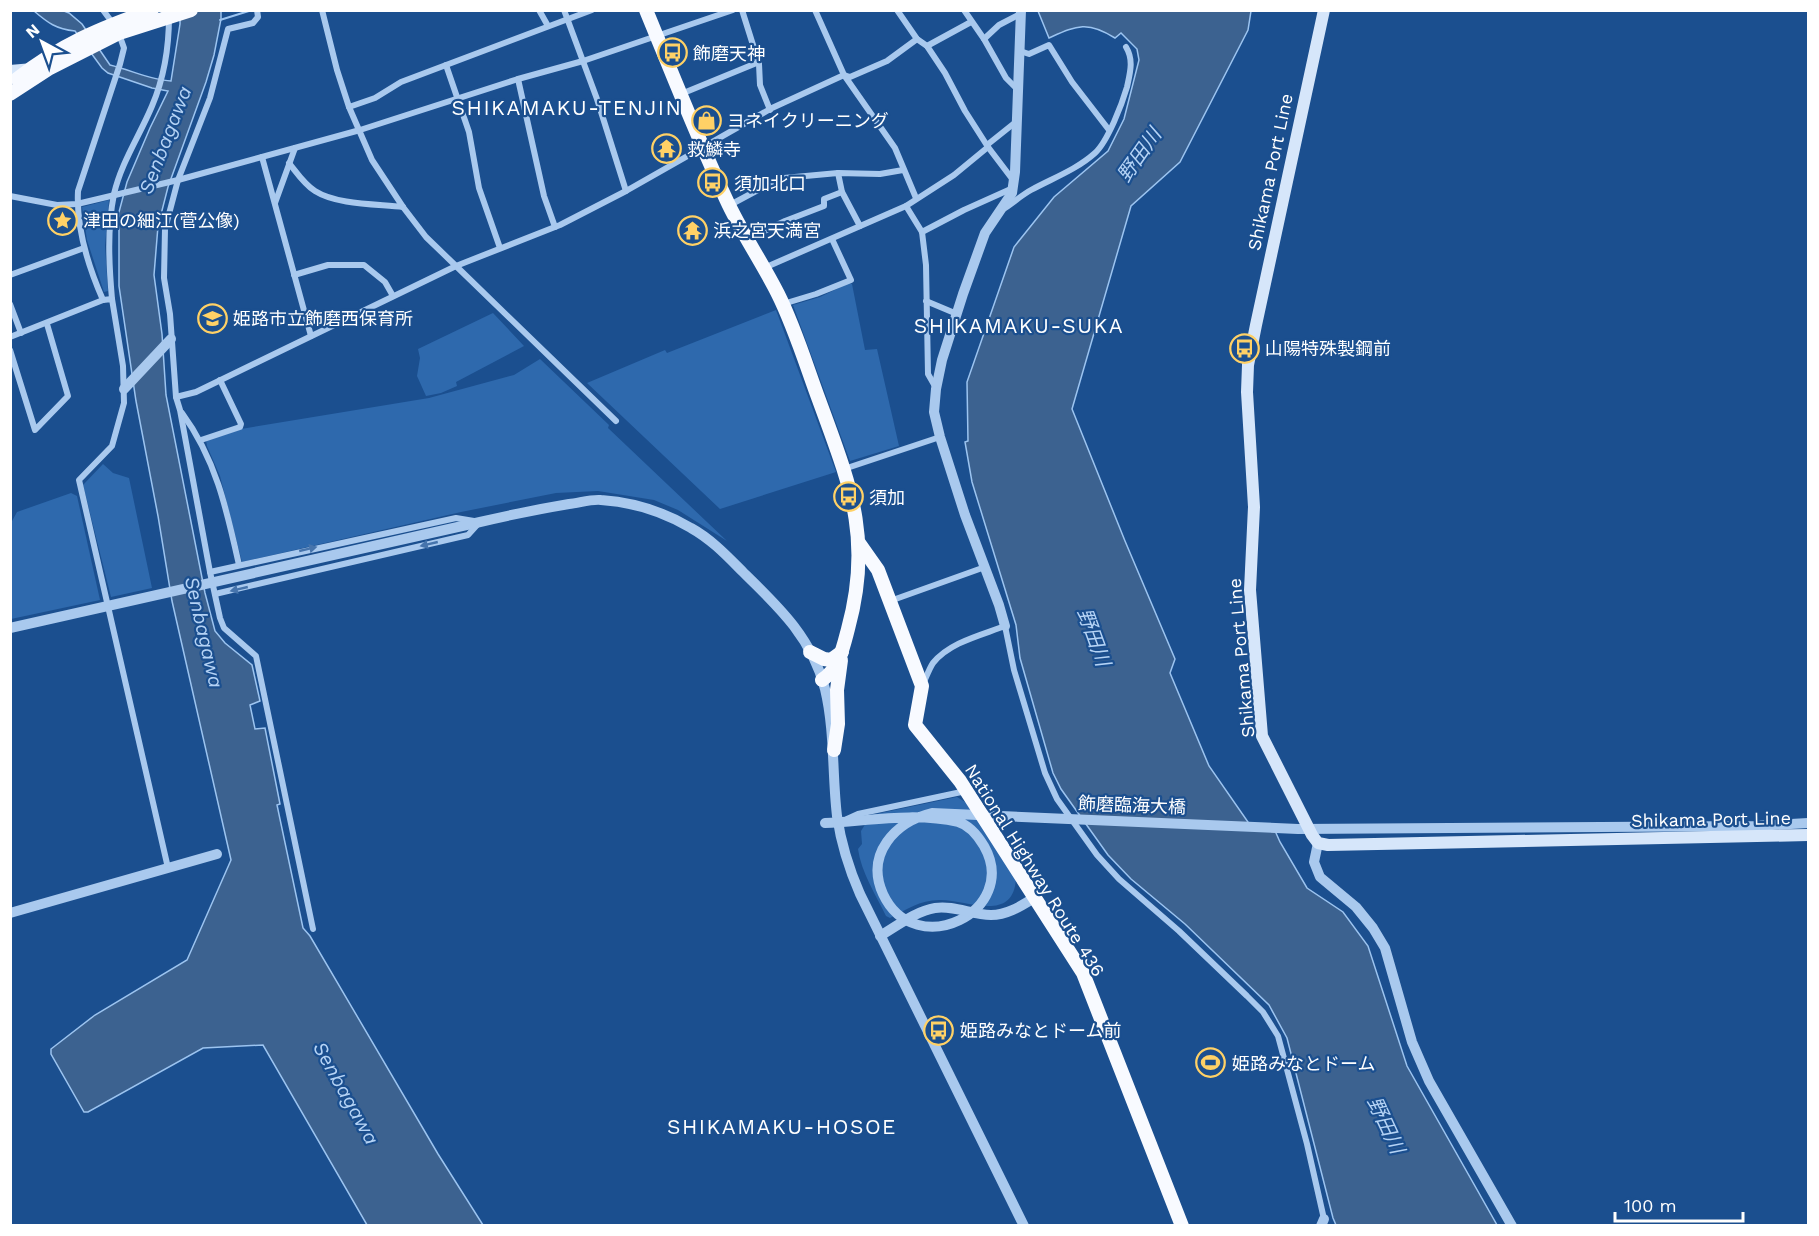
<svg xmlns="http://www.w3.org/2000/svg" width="1819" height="1236" viewBox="0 0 1819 1236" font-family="'Work Sans','Noto Sans JP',sans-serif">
  <rect width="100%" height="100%" fill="#1b4f8f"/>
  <g fill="#2e69ad">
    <polygon points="109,200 105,246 108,291 104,292 87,240 82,207"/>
    <polygon points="849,283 852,284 865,350 877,349 899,446 850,461 793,305 820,297"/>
    <polygon points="776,310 836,472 720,509 587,383 665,350 667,353"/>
    <polygon points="493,313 524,346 456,382 457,386 441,393 426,396 417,376 420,358 418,349"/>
    <polygon points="540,359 609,425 608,428 727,541 678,510 654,500 598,491 556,493 461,512 242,562 220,476 207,446 206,440 241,429 429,398 514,375"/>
    <polygon points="103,464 113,473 129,478 152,588 111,597 83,485"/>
    <polygon points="71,493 77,496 100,600 11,619 11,523 17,512"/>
    <path d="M957,797L970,805L1016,879C1013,924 966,899 939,900C920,900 906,910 890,918L886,916C876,895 861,872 858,849L862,844L861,831L871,815Z"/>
  </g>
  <g fill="#3c6290" stroke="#9cc4f0" stroke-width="1.5">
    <path d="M34,11H64L69,13L82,24L110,65C131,70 150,80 171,81L180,24V11H221V19L214,55L206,82L168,187L158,226L154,275L162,334L166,395L205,593L215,631L225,643L252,665L260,701L250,705L255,729L265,728L280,804L277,805L303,928L310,936L438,1154L483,1225H367L263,1045L203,1048L88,1112H84L51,1054V1049L95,1015L187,960L231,860L172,601L158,516L136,401L119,286V212L127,182L150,128L168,91L152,88L108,73L102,68L75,31C56,29 48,23 34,11Z"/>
    <path d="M1038,11H1251L1248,30L1180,162L1131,206L1072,409L1125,541L1175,659L1170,673L1209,766L1250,825L1272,824L1280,842L1307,888L1343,912L1368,946L1407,1066L1497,1225H1336L1333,1218L1287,1038L1269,1005L1185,924L1131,879L1108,855L1061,789L1053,773L1020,658L1016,625L972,482L965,442L968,441L967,382L1014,247L1054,197L1108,151L1124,119L1139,60L1137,49L1121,33L1115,38C1087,20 1076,26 1049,38Z"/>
  </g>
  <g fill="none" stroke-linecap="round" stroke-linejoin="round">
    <polyline stroke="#9cc4f0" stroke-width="2" points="220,20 252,10"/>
    <g stroke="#a9c9ee" stroke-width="6">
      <polyline points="103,10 114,25"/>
      <polyline points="257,10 258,17 253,23 228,29 210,98 178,180 165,229 164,278 170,314 176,397 180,410 210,572 220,618 224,628 256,656 313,929"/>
      <polyline points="322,10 337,70 349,107 372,160 403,207 426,237 456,266 616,421"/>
      <polyline points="539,10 548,26"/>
      <polyline points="564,10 597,99 626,191"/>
      <polyline points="742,10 759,64 760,85 770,110"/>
      <polyline points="815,10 844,75 895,148 916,198"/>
      <polyline points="897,10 917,39 927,46 945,73 965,111 988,147 1013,180"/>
      <polyline points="964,10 984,39 1006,78 1017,89"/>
      <polyline points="984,39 999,25 1020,14"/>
      <polyline points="927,46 971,22"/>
      <polyline points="1020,51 1029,54 1049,45 1072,82 1109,130"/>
      <polyline points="446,65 469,132 479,188 500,248"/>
      <polyline points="518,79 544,196 555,227"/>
      <polyline points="681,94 759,62"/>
      <polyline points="349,107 375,98 401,82 592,10"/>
      <polyline points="987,145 1017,121"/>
      <polyline points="262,157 311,336"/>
      <path d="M289,163C297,173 304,184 315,191C337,205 377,204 403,207"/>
      <polyline points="838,173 842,192 860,226"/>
      <polyline points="10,196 57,205 77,204 178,180 360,130 518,79 583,61 733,10"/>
      <polyline points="275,203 295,148"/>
      <polyline points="730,205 771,183 784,178 838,173 880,174 903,170"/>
      <polyline points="906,206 922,232 926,265 928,374 936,388"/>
      <path d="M1005,208C1014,202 1022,195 1031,190C1053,178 1076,170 1095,153C1108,141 1122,104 1127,87C1130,73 1134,60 1126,47"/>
      <polyline points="922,232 964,210 1013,188"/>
      <polyline points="748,239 785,221 824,206 824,199 842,192"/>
      <polyline points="764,268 906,206 954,175 988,147"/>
      <polyline points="10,275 84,248"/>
      <polyline points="294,275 328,265 364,265 385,282 393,296"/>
      <path d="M112,299C109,265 107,229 114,194C121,163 140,135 152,106C164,78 169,46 169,16"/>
      <path d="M103,300C88,266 76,229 78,191L120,64L124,48L119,34"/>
      <polyline points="926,301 957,314"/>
      <polyline points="10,304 21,333"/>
      <polyline points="783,304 816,294 851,280 832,239"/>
      <polyline points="10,337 103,300 112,299 123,366 124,403 112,446 79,480 168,868"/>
      <polyline points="10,350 35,430 68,396 47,324"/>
      <polyline points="176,397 196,392 456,266 560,225 626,191 772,108 844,75 850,77 887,61 917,39"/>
      <path d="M182,413C216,459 227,511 239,565"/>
      <polyline points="201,440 240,427 241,424 220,380"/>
      <polyline points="844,469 940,437"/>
      <polyline points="210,572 456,518 474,521"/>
      <polyline points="215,594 468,535 478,524"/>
      <polyline points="890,601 985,567"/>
      <path d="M923,684C926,678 929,669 933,663C950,642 982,635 1005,626L1014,670L1045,773L1057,799L1097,855L1119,879L1179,931L1247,996L1263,1012L1278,1036L1307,1144L1324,1219"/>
      <polyline points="847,819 858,814 966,791"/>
    </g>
    <g stroke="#a9c9ee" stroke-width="10">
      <polyline points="124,389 171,339"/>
      <polyline points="1005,626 999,605 965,515 940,437 934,412 936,389 942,360 963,294 985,233 1012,193 1015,172 1021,10"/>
      <path d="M10,628L480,522C510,515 539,509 569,504C579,503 591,499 601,500C632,502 664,512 691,528C711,539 727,556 743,572C779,607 812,638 825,689C835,731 832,774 837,816C841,843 849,869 860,894L1024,1226"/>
      <path d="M825,823C868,821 915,812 958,822C969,825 978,836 984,846C1021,911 915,963 883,894C865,854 895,822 932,813L1298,829L1755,826L1808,823"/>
      <polyline points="1318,843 1314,862 1320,877 1356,907 1373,928 1385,948 1412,1042 1429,1081 1512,1226"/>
      <polyline points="10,913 217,854"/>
      <path d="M880,936C897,926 916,911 935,908C954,905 972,915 991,915C1007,915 1021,906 1034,898"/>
      <polyline points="1321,1226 1324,1219"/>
    </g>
    <g stroke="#d6e6fa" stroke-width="12">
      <polyline points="1324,10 1256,325 1248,365 1247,392 1254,507 1250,590 1262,736 1312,835 1318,843 1328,845 1808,835"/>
      <polyline points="10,71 33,69"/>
    </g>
    <g stroke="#f8faff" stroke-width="14">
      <path d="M646,10C672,73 697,137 726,199C741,232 762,262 778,294C795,328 806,365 819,400C850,485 873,538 848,629C843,648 839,669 822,680"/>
      <path d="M17,79C60,45 100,28 152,10"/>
      <polyline points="10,94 50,68 119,33 191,10"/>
      <polyline points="859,543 878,570 922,686 915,725 960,781 1083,973 1182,1226"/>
      <polyline points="810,652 824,659 831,660 842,652"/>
      <polyline points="834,750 838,724 837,690 841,660"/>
    </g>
  </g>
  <defs><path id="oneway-solid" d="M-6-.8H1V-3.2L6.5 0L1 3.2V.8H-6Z" transform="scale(1.5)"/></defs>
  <g fill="#4674ac">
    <use href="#oneway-solid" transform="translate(429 544) rotate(167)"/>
    <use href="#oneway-solid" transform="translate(308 549) rotate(-13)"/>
    <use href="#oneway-solid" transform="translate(239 589) rotate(167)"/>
  </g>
  <defs>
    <symbol id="bus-ring" viewBox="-11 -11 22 22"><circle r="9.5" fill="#1b4f8f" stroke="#ffd166" stroke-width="1.5"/><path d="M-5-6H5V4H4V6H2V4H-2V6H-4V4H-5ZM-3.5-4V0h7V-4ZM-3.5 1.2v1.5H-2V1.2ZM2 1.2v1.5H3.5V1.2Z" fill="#ffd166"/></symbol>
    <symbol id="shop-ring" viewBox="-11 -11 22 22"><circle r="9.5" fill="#1b4f8f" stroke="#ffd166" stroke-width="1.5"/><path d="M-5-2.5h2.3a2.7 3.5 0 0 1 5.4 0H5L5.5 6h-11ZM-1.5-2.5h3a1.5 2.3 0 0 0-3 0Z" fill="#ffd166"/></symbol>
    <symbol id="temple-ring" viewBox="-11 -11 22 22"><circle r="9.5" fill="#1b4f8f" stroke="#ffd166" stroke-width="1.5"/><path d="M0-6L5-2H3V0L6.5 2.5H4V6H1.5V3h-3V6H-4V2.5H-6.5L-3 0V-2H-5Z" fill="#ffd166"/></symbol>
    <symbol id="sight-ring" viewBox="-11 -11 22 22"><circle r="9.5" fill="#1b4f8f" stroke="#ffd166" stroke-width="1.5"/><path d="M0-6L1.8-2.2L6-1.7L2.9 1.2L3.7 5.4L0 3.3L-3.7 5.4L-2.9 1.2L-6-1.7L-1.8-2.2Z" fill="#ffd166"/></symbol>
    <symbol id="school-ring" viewBox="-11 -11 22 22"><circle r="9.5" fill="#1b4f8f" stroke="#ffd166" stroke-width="1.5"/><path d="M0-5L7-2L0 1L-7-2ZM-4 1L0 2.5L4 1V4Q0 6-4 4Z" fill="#ffd166"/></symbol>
    <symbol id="stadium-ring" viewBox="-11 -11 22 22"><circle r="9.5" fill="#1b4f8f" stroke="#ffd166" stroke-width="1.5"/><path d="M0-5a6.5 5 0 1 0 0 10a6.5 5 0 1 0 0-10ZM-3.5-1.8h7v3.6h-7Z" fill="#ffd166"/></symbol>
  </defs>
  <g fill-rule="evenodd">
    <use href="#bus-ring" x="656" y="36" width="33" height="33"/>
    <use href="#shop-ring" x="690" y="104" width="33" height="33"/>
    <use href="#temple-ring" x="650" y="132" width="33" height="33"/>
    <use href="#bus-ring" x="696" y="166" width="33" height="33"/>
    <use href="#sight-ring" x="46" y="204" width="33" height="33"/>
    <use href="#temple-ring" x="676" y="214" width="33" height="33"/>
    <use href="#school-ring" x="196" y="302" width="33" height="33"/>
    <use href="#bus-ring" x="1228" y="332" width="33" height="33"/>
    <use href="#bus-ring" x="832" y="480" width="33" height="33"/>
    <use href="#bus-ring" x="922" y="1014" width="33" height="33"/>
    <use href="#stadium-ring" x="1194" y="1046" width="33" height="33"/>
  </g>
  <g text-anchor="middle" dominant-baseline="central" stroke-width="4.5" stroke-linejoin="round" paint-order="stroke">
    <g font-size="18" fill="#fff" stroke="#1b4f8f" text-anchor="start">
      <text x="693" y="53">飾磨天神</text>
      <text x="727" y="120">ヨネイクリーニング</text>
      <text x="687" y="149">救鱗寺</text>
      <text x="734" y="183">須加北口</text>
      <text x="83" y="220">津田の細江(菅公像)</text>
      <text x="713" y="230">浜之宮天満宮</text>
      <text x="233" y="318">姫路市立飾磨西保育所</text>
      <text x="1265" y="348">山陽特殊製鋼前</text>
      <text x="869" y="497">須加</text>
      <text x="960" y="1030">姫路みなとドーム前</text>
      <text x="1232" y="1063">姫路みなとドーム</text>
    </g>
    <g font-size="18" fill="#fff" stroke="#1b4f8f">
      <text transform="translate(1270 172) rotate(-78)">Shikama Port Line</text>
      <text transform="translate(1241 658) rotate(-95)">Shikama Port Line</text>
      <text transform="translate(1132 805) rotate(2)">飾磨臨海大橋</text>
      <text transform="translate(1711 819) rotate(-1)">Shikama Port Line</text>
      <text transform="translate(1035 870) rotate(58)">National Highway Route 436</text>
    </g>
    <g font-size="20" font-style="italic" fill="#b5d3f5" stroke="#1b4f8f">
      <text transform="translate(165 140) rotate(-69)">Senbagawa</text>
      <text transform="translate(1139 155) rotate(-55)">野田川</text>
      <text transform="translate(204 632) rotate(77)">Senbagawa</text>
      <text transform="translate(1094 637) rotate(70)">野田川</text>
      <text transform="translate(346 1093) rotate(61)">Senbagawa</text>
      <text transform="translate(1386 1125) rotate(65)">野田川</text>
    </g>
    <g font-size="21" letter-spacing="1.5" fill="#fff" stroke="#1b4f8f">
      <text x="567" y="107">SHIKAMAKU-TENJIN</text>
      <text x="1019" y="325">SHIKAMAKU-SUKA</text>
      <text x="782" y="1126">SHIKAMAKU-HOSOE</text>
    </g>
  </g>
  <rect width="1819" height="1236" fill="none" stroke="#ffffff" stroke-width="24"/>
  <g transform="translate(42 42) rotate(319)" stroke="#1b4f8f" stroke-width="4.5" paint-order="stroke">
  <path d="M0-4.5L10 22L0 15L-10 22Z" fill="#ffffff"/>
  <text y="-9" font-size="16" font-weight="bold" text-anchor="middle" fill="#ffffff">N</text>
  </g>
  <path d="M1615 1212v9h128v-9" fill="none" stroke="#ffffff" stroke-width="3"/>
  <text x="1624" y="1212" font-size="18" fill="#ffffff" stroke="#1b4f8f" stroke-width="4.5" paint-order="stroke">100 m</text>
</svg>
